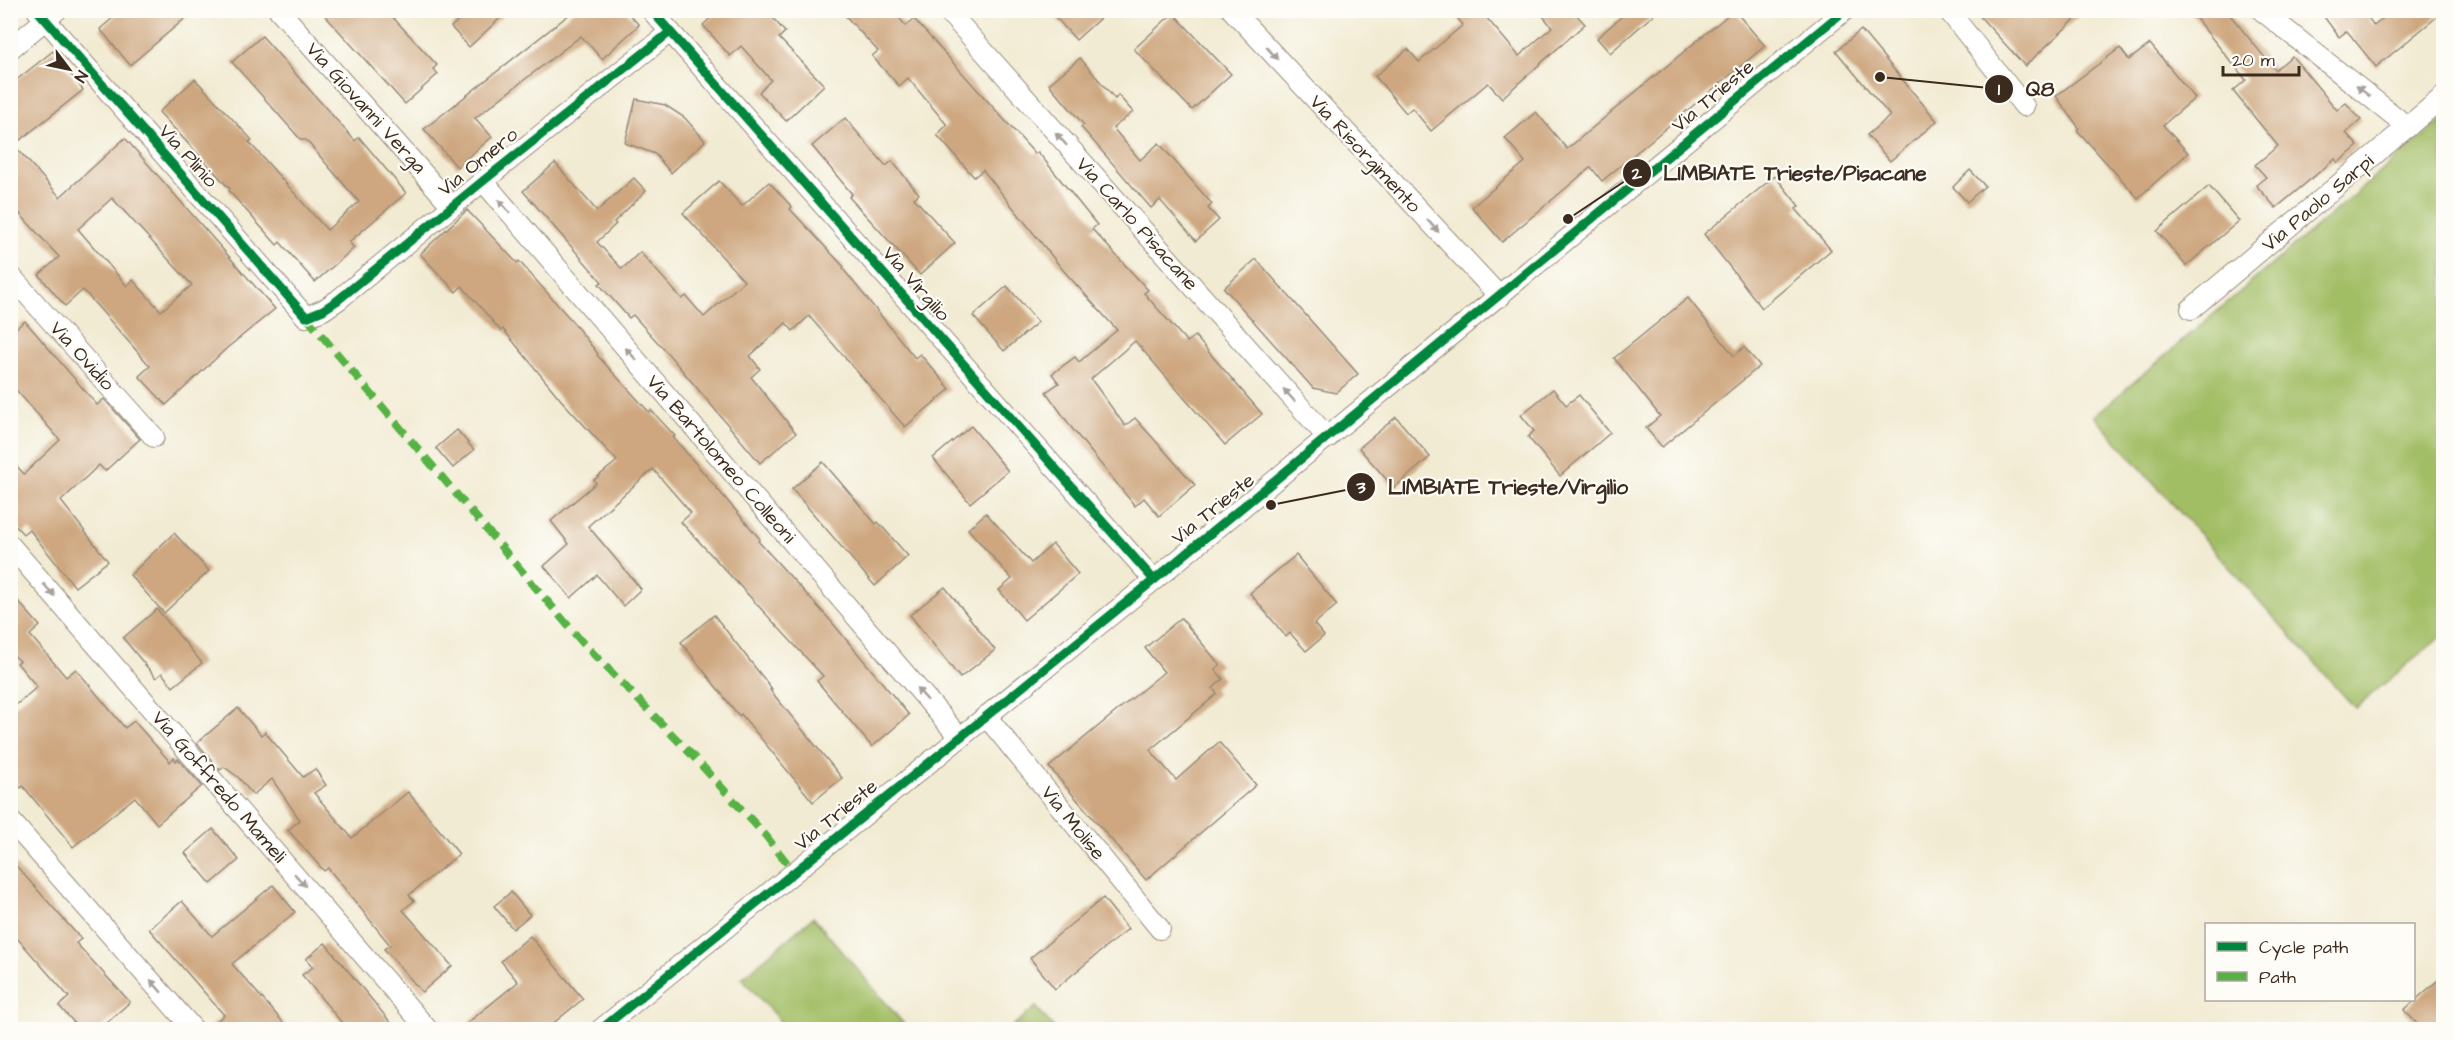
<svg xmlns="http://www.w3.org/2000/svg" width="2454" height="1040" viewBox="0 0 2454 1040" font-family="'Architects Daughter',sans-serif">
  <rect width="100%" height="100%" fill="#fdfcf7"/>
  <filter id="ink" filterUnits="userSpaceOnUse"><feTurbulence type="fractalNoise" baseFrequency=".0167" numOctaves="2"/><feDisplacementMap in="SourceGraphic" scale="12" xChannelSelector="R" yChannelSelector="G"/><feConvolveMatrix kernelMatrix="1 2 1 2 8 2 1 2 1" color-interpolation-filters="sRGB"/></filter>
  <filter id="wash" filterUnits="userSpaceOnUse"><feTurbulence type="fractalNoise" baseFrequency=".008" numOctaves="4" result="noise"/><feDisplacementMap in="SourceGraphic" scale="24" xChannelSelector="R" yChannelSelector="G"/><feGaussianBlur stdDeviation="1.35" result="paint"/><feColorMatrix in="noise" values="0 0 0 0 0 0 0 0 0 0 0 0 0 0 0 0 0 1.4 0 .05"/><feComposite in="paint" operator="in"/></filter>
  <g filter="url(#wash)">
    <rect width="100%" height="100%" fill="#f2ebd3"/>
    <g fill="#a2be65" stroke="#6e7442" stroke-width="1.5">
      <polygon points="2443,119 2443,635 2355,708 2094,416"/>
      <polygon points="813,917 908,1029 787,1029 742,978"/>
      <polygon points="1036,1007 1055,1029 1009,1029"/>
    </g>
    <g id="blocks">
      <g fill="#cea780" fill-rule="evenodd">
        <polygon points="122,10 195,10 130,65 100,29"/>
        <polygon points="320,10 386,10 437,65 433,69 438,74 405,104"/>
        <polygon points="470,10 509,10 469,47 451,27"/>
        <polygon points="575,10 625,10 639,25 602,59 581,36 475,118 492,137 457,167 424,129"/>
        <polygon points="719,10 766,10 785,32 779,38 824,85 786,121 759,92 771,80 741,46 730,56 703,25"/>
        <polygon points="840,10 892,10 906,26 914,19 1035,154 1038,152 1097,225 1092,229 1148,290 1144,293 1187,342 1195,336 1262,414 1225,445 1135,341 1091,379 1125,426 1135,418 1195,485 1159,516 1144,498 1135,506 1074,431 1046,392 1059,383 1052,374 1075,357 1079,362 1117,330 1063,270 983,170 974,177 937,135 947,125 908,78 899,86 872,56 878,51"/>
        <polygon points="1049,10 1109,10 1076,40"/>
        <polygon points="1451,10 1480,10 1519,56 1552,27 1538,10 1572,10 1585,24 1502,98 1488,83 1431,131 1412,108 1406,113 1375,76 1408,49 1419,62 1463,25"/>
        <polygon points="1629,10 1659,10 1610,53 1597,38"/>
        <polygon points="1734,10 1765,46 1602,181 1591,167 1502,242 1472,207 1525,162 1505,138 1536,112 1567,149"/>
        <polygon points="1974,10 2085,10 2025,66"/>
        <polygon points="2189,10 2226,10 2275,70 2292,56 2337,110 2346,103 2361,120 2346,133 2358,146 2338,163 2335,159 2276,208 2256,185 2266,177 2255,165 2278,146 2233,91 2246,80"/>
        <polygon points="2319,10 2374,10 2367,16 2374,26 2393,10 2444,11 2376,67 2347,31 2339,37"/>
        <polygon points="1173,13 1231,74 1192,110 1134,49"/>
        <polygon points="1861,30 1937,121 1890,161 1867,135 1890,116 1836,51"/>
        <polygon points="262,36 355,141 359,137 406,193 349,242 354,248 315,282 280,242 277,245 229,191 230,189 159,112 195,79 252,140 249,142 327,230 359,202 306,140 301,140 232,62"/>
        <polygon points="2150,44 2195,98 2163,125 2188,153 2138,198 2077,130 2079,128 2056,96 2120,48 2129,60"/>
        <path d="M53,51L83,90L14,145L60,197L125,138L275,309L227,348L166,405L139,376L150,366L83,290L65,306L39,275L59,257L10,203V85ZM112,198L192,285L161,311L133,280L127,286L78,229Z"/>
        <polygon points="1080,58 1115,99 1118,95 1133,112 1113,128 1140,160 1159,143 1212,204 1208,208 1219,220 1196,241 1160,200 1151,208 1081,127 1084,125 1049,84"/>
        <polygon points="636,99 665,105 685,118 705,141 671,173 655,154 625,143"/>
        <polygon points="845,118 886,166 892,161 919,194 914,198 955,243 920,275 849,197 852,194 812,146"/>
        <polygon points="555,163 597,211 634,178 646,191 614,222 616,224 597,242 622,269 640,252 682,299 686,296 704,317 744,281 683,213 719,181 742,206 769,182 792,207 790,209 844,267 843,269 915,358 920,354 950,389 905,427 809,316 793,331 786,323 750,356 760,369 751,377 796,433 760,463 670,356 633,315 629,318 599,284 602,282 523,191"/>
        <polygon points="1970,170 1985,186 1967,202 1953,187"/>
        <polygon points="1775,176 1799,206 1796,209 1831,250 1762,308 1704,234"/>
        <polygon points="2209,186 2239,221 2186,266 2157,231"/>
        <polygon points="467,210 517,263 519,261 572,321 598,354 597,355 649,412 651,410 675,436 673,437 760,539 758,541 830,620 909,715 872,747 817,681 823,676 681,522 691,513 653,469 588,526 641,589 623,606 597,575 571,598 544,566 569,544 551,521 596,483 594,480 617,461 561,400 503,329 501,331 462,286 456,292 420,254"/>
        <polygon points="1256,259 1358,374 1336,393 1313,388 1224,288"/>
        <polygon points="1007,286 1038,322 1004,351 973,316"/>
        <polygon points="1688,298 1734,356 1744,347 1760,366 1662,447 1646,428 1660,416 1614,358"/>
        <polygon points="25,321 97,405 104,399 140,439 105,471 99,465 61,501 108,561 75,587 29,529 23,534 10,520 10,459 24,474 60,440 10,383 10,333"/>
        <polygon points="1553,389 1566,405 1579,395 1610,433 1560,476 1528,437 1534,431 1521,415"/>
        <polygon points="1396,417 1430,457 1394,488 1359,448"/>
        <polygon points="971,426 1008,471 970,503 933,458"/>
        <polygon points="457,430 474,450 453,468 436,448"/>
        <polygon points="823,462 876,524 878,522 908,556 875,586 792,489"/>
        <polygon points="986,513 1031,563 1053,544 1078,574 1024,620 999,590 1012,579 968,529"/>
        <polygon points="174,533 209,571 164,613 130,575"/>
        <polygon points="1296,555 1337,605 1314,624 1324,636 1306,651 1290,633 1286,637 1250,593"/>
        <polygon points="945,587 995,650 960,678 910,615"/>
        <polygon points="10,592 40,626 30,635 66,677 76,669 125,728 134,721 170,762 174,758 176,761 178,759 202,786 157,824 135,797 73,847 23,786 21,788 10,776 10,710 37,687 17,663 20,661 10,652"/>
        <polygon points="157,609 202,663 173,687 162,673 156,678 123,638"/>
        <polygon points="714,615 772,689 770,690 842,778 813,802 741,714 739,716 681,642"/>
        <polygon points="1181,618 1220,665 1215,669 1223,679 1213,688 1217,694 1150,750 1176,780 1219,742 1256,785 1146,880 1049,767 1164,672 1145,648"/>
        <polygon points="238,708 261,735 265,732 303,777 315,769 326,785 314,793 352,838 408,792 459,854 409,895 414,901 403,910 452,966 422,992 384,949 390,945 328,868 324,871 288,830 300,820 272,779 253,795 238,777 224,767 220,770 197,743"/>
        <polygon points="213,829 239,860 211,884 185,853"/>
        <polygon points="10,859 81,939 76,943 130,1002 100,1029 80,1029 59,1006 69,997 10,930"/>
        <polygon points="273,885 295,912 232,964 289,1029 207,1029 224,1015 149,929 182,901 212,936"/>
        <polygon points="511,892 530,915 513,929 494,906"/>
        <polygon points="1103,898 1128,929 1055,989 1030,958"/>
        <polygon points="530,936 583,999 546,1029 460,1029 518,982 501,961"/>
        <polygon points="325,943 396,1029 347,1029 302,975 313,967 306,959"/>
        <polygon points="2444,975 2444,1029 2422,1029 2404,1010"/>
      </g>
    </g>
  </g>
  <g filter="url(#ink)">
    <use href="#blocks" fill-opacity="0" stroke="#968a78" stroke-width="1.5"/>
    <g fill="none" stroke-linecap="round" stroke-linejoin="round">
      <defs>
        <g id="minor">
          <polyline points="37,10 306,317 323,310 338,300 483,181 670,32"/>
          <polyline points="279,10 452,206"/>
          <polyline points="651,10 1154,580"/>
          <polyline points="947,10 1328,438"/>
          <polyline points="1232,10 1500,297"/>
          <polyline points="1948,10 2024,106"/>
          <polyline points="2261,10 2408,127"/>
          <polyline points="10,49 57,10"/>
          <polyline points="483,181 960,738"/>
          <polyline points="10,275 154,437"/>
          <polyline points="2191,309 2444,96"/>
          <polyline points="10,545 428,1030"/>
          <polyline points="986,716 1160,929"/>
          <polyline points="10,820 194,1030"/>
          <polyline points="600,1030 1154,580 1845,10"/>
        </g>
      </defs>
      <use href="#minor" stroke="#968a78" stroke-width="22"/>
      <use href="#minor" stroke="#fff" stroke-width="20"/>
      <polyline stroke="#57b245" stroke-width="8" stroke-dasharray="15 8" stroke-linecap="butt" points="306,317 582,642 691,754 766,836 794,872"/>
      <defs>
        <g id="cycleway">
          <polyline points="37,10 306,317 323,310 338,300 483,181 670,32"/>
          <polyline points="651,10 1154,580"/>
          <polyline points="600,1030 1154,580 1845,10"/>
        </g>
      </defs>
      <use href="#cycleway" stroke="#fdfcf7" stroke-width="13"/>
      <use href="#cycleway" stroke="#00873e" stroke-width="9"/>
    </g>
    <defs><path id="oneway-solid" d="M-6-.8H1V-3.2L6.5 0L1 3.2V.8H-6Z" transform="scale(1.5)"/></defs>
    <g fill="#a79f9a">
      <use href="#oneway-solid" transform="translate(1272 53) rotate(47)"/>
      <use href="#oneway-solid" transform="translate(2363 91) rotate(-142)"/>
      <use href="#oneway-solid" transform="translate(1061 139) rotate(-132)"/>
      <use href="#oneway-solid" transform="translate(504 206) rotate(-131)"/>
      <use href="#oneway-solid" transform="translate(1433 226) rotate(47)"/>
      <use href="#oneway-solid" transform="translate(631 354) rotate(-131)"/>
      <use href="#oneway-solid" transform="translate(1289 395) rotate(-132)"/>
      <use href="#oneway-solid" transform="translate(49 590) rotate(49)"/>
      <use href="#oneway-solid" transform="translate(922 694) rotate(-131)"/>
      <use href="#oneway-solid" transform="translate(300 880) rotate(49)"/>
      <use href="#oneway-solid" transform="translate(156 986) rotate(-131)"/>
    </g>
  </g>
  <g text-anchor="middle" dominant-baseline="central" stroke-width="4.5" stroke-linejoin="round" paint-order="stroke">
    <g font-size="20" fill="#3b2a1e" stroke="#fdfcf7">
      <text transform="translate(1713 96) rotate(-40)">Via Trieste</text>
      <text transform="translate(366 108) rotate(48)">Via Giovanni Verga</text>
      <text transform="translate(1365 154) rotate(47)">Via Risorgimento</text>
      <text transform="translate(188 156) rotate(48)">Via Plinio</text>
      <text transform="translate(478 162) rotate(-39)">Via Omero</text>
      <text transform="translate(2318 203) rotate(-40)">Via Paolo Sarpi</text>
      <text transform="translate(1137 224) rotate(48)">Via Carlo Pisacane</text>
      <text transform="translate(916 284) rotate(49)">Via Virgilio</text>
      <text transform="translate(82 356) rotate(48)">Via Ovidio</text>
      <text transform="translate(721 459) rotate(49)">Via Bartolomeo Colleoni</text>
      <text transform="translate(1213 509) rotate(-39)">Via Trieste</text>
      <text transform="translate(219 787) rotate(49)">Via Goffredo Mameli</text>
      <text transform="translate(836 815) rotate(-39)">Via Trieste</text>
      <text transform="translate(1073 823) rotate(51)">Via Molise</text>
    </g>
  </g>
  <path fill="none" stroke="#3b2a1e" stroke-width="2" d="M1880 77L1999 89M1568 219L1637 173M1271 505L1361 487"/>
  <g fill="#3b2a1e" stroke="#fdfcf7" stroke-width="2">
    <circle cx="1880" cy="77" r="6"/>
    <circle cx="1568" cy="219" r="6"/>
    <circle cx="1271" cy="505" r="6"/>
    <circle cx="1999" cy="89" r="15"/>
    <circle cx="1637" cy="173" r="15"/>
    <circle cx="1361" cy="487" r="15"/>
  </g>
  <g font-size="18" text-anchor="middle" font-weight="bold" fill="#fff">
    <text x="1999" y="95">1</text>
    <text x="1637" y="179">2</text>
    <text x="1361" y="493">3</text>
  </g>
  <g font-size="21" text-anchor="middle" font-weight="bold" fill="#3b2a1e" stroke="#fdfcf7" stroke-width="4.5" stroke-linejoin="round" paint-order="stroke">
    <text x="2040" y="96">Q8</text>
    <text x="1795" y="180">LIMBIATE Trieste/Pisacane</text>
    <text x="1508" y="494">LIMBIATE Trieste/Virgilio</text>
  </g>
  <rect width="2454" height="1040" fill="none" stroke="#fdfcf7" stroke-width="36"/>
  <rect x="2205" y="923" width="210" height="78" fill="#fdfcf7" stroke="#afa8a0" stroke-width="1.5"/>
  <rect x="2217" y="942" width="30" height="9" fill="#00873e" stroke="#afa8a0" stroke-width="1.5"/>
  <text x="2259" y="953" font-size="18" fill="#3b2a1e">Cycle path</text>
  <rect x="2217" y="972" width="30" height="9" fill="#57b245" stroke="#afa8a0" stroke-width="1.5"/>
  <text x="2259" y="983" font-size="18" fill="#3b2a1e">Path</text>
  <g transform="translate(69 69) rotate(122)" stroke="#fdfcf7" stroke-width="4.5" paint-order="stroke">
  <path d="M0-4.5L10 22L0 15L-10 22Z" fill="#3b2a1e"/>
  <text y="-9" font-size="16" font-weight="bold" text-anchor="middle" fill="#3b2a1e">N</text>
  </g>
  <path d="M2223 66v9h76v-9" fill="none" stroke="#3b2a1e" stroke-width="3"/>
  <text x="2232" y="66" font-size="18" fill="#3b2a1e" stroke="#fdfcf7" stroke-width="4.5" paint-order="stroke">20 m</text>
</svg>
